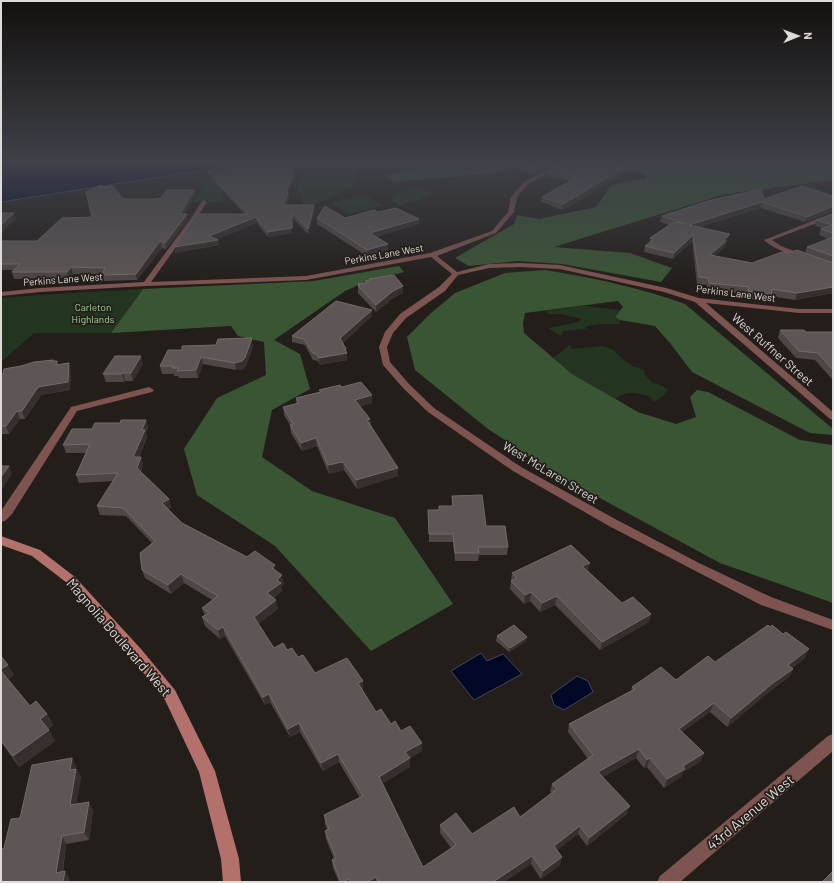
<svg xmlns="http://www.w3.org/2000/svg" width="834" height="883" viewBox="0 0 834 883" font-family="Barlow,sans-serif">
  <rect width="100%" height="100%" fill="#231e1a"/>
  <g fill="#233520">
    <polygon points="326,162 360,162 353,187 312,206 302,203 302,194 297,193 307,163"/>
    <polygon points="237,167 223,182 223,202 193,202 216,169"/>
    <polygon points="414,188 425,190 432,193 419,200 399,205 392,201 393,195"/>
    <polygon points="363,194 383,206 348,214 331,203"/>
    <polygon points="143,289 111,333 34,333 3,360 1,360 1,298 37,295"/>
    <path d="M583,306L620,310L615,317L620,320L619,324C608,324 594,323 585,327L586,329L563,331L561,336L548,328L578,322L582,319L561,314H548L546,311Z"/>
    <path d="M569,345L572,349L603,346L614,350L619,356L632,366L645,370L644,374L652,382L668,389L662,397L653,402L651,397C637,393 627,390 615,399L572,374L553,358Z"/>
  </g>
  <g fill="#3a5534">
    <polygon points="457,162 522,162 503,172 394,182 385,175"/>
    <polygon points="593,162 833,162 833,180 725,194 554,247 630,253 672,268 661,282 562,264 518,261 469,266 455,258 514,224 517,215 539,219 596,207 611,185 647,178 644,174 588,163"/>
    <polygon points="399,266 404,272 370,280 345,291 274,340 300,354 310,389 272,410 262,457 312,491 395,518 453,604 371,651 275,546 197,495 184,449 217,398 266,375 264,342 238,336 231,326 111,333 143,289 314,281"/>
    <path d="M545,270C593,278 639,287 685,304L833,429V435L810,433L692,372L670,343L655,326L620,320L615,317L623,307L618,301L525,313L523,324L524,333L572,374L638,412L676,424L696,417L690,397L697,390L708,392L800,440L833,445V603L720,563L559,476L488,429L415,370L407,337L430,314L455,293L505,273Z"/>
  </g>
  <g fill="#000825" stroke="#43475b">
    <polygon points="1,162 255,162 1,202"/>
    <polygon points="481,653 487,661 503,654 522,674 474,700 451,671"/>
    <polygon points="577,676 588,681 593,692 564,710 554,705 551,695"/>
  </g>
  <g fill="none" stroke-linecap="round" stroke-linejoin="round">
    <g fill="#7d5450" fill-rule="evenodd">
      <polygon points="571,162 578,162 559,167 528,184 517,197 514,212 496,233 437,256 457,272 489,264 520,263 560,265 666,288 699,298 799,309 833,309 833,313 799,313 706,303 833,412 833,420 830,419 695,302 664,292 560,269 520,267 489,268 458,275 445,291 406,318 393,333 387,347 390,362 409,384 434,408 521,467 617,520 699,563 771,597 833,620 833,630 761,605 609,526 513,471 428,412 403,388 383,365 379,347 385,332 400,314 439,287 452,274 431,257 306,280 146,286 40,292 1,296 1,292 40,288 144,282 192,217 202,201 204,200 207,202 197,218 151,282 306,276 430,253 492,231 508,212 511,197 524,182 555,165"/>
      <path d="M833,213V217L772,240L781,246L807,256V258C798,260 771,247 764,240Z"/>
      <polygon points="149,387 154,390 152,392 77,411 12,514 5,521 1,522 1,511 71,407"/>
      <polygon points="833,734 833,751 680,882 657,882 660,876 828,736"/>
    </g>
    <polygon fill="#b2716a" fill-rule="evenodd" points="1,536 40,550 75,577 141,649 175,690 215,771 239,859 241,882 223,882 221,859 199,772 165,700 131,657 67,583 32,556 1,545"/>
  </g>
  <g fill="#4f4645">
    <polygon points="528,162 565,162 554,164 535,174 520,171 520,165"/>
    <polygon points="293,168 295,176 288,193 289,199 286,205 315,210 308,234 292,217 292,233 268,237 257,223 217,239 218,240 219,245 175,253 244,214 208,174 207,170"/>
    <polygon points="624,168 623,173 563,210 542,202 542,197 570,181 545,176 546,171"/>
    <polygon points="103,187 123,199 155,199 194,190 195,195 184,214 188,220 166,249 162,248 137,280 103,281 102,274 73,274 69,278 14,279 12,272 14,270 1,270 1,241 37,241 92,217"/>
    <polygon points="833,196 833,212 832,212 805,222 761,208 699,227 728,240 726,243 724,248 714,256 752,263 789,253 805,253 807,247 829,239 819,235 821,229 823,228 815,226 816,220 833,214 833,293 795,300 771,296 768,302 746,298 747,294 707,290 707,285 697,284 692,241 673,259 644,252 645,246 650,243 650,238 669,225 660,222 662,216 764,199"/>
    <polygon points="378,212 419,224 376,237 388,244 388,250 367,256 317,224 317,218 345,218"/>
    <polygon points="369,279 403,293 393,298 376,312 358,293 358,284 365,283 365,281 369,280"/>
    <polygon points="372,310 372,316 343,343 346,349 347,360 319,365 318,361 313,360 305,345 292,342 292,336"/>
    <polygon points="780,330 806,332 833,332 833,380 815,360 796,358 778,338"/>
    <polygon points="253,346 246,366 243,369 236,370 203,364 198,378 179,378 178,376 174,376 174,374 162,374 160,366 182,350"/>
    <polygon points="53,360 54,361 57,361 58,365 71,371 70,390 41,395 25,419 20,419 9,434 1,434 1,374 3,374 21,366"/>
    <polygon points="143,364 133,381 125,381 124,382 106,382 103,374"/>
    <polygon points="342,387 372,395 372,403 360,406 370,419 371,426 398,476 357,489 344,470 329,474 317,446 302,451 291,433 290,425 284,415 283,407 296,404 296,398 320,392 319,390"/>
    <polygon points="146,420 148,428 146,433 147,438 139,457 143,465 141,472 169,499 171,508 168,509 182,523 247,557 275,565 275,570 284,584 281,586 282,591 274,598 278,609 258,624 274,648 287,650 298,657 315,673 363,681 363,690 362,690 376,712 401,731 422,743 422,751 410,758 410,767 383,783 423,867 451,848 440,833 440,825 472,834 520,817 552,793 550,792 552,784 588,759 568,732 569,724 631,691 632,687 676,680 715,662 805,658 792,668 793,669 789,677 769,692 727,727 710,712 682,732 704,753 700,762 683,772 681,777 664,788 647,767 644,768 636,758 603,777 627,814 587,846 578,834 557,850 560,865 541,879 531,864 504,882 339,882 333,868 332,860 334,859 326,839 325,831 327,830 325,824 324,815 360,798 339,762 323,771 300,732 290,737 270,702 265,705 225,636 220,639 205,626 202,617 205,616 202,608 212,600 184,583 171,594 145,578 142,570 152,543 126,516 100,515 97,506 113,481 79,483 76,475 86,453 66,453 63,445 92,429 120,423"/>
    <polygon points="452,496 486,526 508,547 507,555 479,555 478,561 455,561 453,542 429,542 428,510 439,510 452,506"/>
    <polygon points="588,571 622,603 649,622 600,650 555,605 540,612 530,601 524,604 510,589 512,573"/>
    <polygon points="497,636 527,637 526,641 509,652 496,641"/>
    <polygon points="1,656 14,675 8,679 30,706 47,714 53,725 48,729 55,741 19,767 1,742"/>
    <polygon points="72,758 76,767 76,769 81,777 76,804 93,810 89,840 66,844 63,872 70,879 4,848 20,818"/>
  </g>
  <g fill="#372f2d">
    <polygon points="549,162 565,162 554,164 535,174 536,169"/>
    <polygon points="293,168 293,173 294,172 295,176 288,193 289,199 284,210 283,205 286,192"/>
    <polygon points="624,168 623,173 563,210 563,204"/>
    <polygon points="194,190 195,195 181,220 180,214"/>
    <polygon points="762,202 761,208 688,231 689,225"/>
    <polygon points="314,205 315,210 308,234 308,229"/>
    <polygon points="833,206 832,212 805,222 807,217"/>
    <polygon points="292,212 292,233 268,237 268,232"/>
    <polygon points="14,213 16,219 1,233 1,225"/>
    <polygon points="187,214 188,220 166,249 165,243"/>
    <polygon points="256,217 257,223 214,240 218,240 219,245 175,253 174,247 209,236"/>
    <polygon points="419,219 419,224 370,239 370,233"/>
    <polygon points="730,234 728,240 726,243 724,248 708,261 710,255 723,241"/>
    <polygon points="693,235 692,241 673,259 674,253"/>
    <polygon points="160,241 162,248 137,280 136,274"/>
    <polygon points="388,244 388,250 367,256 367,250"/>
    <polygon points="71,267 73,274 69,278 67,272"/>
    <polygon points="403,286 403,293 393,298 376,312 376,305 393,291"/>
    <polygon points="833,287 833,293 795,300 797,293"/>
    <polygon points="372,310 372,316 341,345 340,338"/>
    <polygon points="252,338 253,346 246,366 243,369 236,370 235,363"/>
    <polygon points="345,349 346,349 347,360 319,365 319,358"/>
    <polygon points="141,356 143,364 133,381 131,373"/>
    <polygon points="201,357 203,364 198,378 196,370"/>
    <polygon points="69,363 71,371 70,390 41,395 25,419 22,411 38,387"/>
    <polygon points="123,373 125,381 124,382 122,374"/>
    <polygon points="372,395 372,403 355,408 355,400"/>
    <polygon points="17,411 20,419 9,434 6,426"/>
    <polygon points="370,419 371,427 367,420"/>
    <polygon points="146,420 148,428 146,433 147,438 135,465 133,457 142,430"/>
    <polygon points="316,438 317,446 302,451 301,443"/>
    <polygon points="141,457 143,465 139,476 137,468"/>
    <polygon points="343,462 344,470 329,474 328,465"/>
    <polygon points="9,466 12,474 1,491 1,477"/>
    <polygon points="398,468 398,476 357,489 356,480"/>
    <polygon points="169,499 171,508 164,511 162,503"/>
    <polygon points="590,563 588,571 581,575 582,566"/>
    <polygon points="275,565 276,574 272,568"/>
    <polygon points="181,574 184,583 171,594 168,585"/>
    <polygon points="282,575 284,584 281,586 282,591 269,602 267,593 277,580"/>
    <polygon points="531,592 530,601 524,604 525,595"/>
    <polygon points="557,596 555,605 540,612 542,603"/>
    <polygon points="276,600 278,609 256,626 254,617"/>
    <polygon points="651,614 649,622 600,650 602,642"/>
    <polygon points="223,627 225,636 220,639 218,630"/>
    <polygon points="527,637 526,641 509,652 510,648"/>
    <polygon points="809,649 805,658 784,673 788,665"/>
    <polygon points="8,665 14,675 6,681 1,672 1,669"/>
    <polygon points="793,669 789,677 769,692 727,727 731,718 773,683"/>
    <polygon points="363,681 363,690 359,692 358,683"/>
    <polygon points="269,694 270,702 265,705 263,697"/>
    <polygon points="714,703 710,712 675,737 679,729"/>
    <polygon points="47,714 53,725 46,730 40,719"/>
    <polygon points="299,723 300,732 290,737 288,729"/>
    <polygon points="49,730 55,741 19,767 13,756"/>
    <polygon points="422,743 422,751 410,758 410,767 380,785 379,777 405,752"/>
    <polygon points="639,749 636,758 596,781 598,772"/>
    <polygon points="704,753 700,762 683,772 681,777 664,788 667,779 683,766"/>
    <polygon points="338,754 339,762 323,771 321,763"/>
    <polygon points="72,758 76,767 74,778 70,770"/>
    <polygon points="650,758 647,767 644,768 647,760"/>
    <polygon points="76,769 81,777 75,813 70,805"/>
    <polygon points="89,802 93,810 89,840 84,832"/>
    <polygon points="630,806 627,814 587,846 589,838"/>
    <polygon points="580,826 578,834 552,854 554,846"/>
    <polygon points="62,836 66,844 61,881 56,873"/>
    <polygon points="532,856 531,864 504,882 493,882"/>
    <polygon points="562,857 560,865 541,879 543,871"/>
    <polygon points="65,871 70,879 70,882 63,882"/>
    <polygon points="376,877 376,882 367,882"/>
    <polygon points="349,879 349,882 343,882"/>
  </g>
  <g fill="#5e5655" stroke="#726b69">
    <polygon points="528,162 549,162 536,169 520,165"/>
    <polygon points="566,162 592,162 624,168 563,204 542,197 577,177 546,171 560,163"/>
    <polygon points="254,163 278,163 278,168 293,168 292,172 294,172 286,192 288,192 287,194 288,194 283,205 314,205 308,229 292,212 292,228 268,232 256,217 209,236 218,240 174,247 197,214 248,214 207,170 229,170 235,167 254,166"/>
    <polygon points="101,185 103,187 113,186 123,199 155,199 161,198 167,190 194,190 180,214 187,214 165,243 160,241 136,274 102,275 105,268 71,267 67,272 12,272 20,264 1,264 1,241 37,241 62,218 92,217 86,192"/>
    <polygon points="802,186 833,196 833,206 807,217 762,202 689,225 730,234 723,241 726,241 710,255 752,263 782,252 789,253 797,250 833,263 833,287 797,293 772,289 771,296 748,291 749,287 709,283 708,278 699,277 693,235 674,253 645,246 654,239 650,238 674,222 686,224 662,216 708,201 761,189 764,199"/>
    <polygon points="325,206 345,218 374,210 378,212 396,208 419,219 370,233 388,244 367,250 317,218"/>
    <polygon points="1,213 14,213 1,225"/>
    <polygon points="833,214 833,225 816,220"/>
    <polygon points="833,225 833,233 821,229"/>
    <polygon points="833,237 833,256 807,247"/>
    <polygon points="394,275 403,286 393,291 376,305 358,286 360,286 358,284 367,283 365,281 370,280 369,279"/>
    <polygon points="336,301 372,310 340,338 346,349 345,349 347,353 319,358 317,354 313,353 304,339 292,336"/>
    <polygon points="780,330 804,330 806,332 833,332 833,370 818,353 799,351"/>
    <polygon points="252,338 245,358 242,361 235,363 201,357 196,370 177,371 179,368 172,368 173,366 160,366 168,350 182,350 182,346 216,345 218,339"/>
    <polygon points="115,356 141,356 131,373 123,373 122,374 103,374"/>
    <polygon points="53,360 53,361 57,361 56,365 69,363 68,382 38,387 22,411 17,411 6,426 1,426 1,374 3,374 4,369 21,366 34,362"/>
    <polygon points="361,382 372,395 355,400 370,419 367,420 398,468 356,480 343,462 328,465 316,438 301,443 290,425 293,424 283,407 299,403 296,398 321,392 319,390 340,385 342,387"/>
    <polygon points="121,420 146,420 142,430 145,430 133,457 141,457 137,468 169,499 162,503 182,523 247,557 255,551 275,565 272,568 282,575 277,580 281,583 267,593 276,600 254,617 274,648 283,643 287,650 292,648 298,657 303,655 315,673 347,658 363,681 358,683 376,712 381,709 391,724 395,721 401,731 410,726 422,743 405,752 410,758 379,777 423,867 456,845 440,825 456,813 472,834 514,807 520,817 557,789 552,784 593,755 569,724 635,689 632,687 661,667 676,680 708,656 715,662 768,625 770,627 772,625 783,634 786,632 809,649 788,665 793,669 773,683 731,718 714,703 679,729 704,753 683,766 685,769 667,779 650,758 647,760 639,749 598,772 630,806 589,838 580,826 554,846 562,857 543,871 532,856 493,882 379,882 376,877 367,882 350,882 349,879 343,882 341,882 332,860 336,858 325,831 329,829 324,815 363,796 338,754 321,763 299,723 288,729 269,694 263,697 223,627 218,630 202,617 209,613 202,608 218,596 181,574 168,585 142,570 140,553 155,541 123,508 97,506 118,473 76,475 90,444 63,445 72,429 92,429 95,423 120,423"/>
    <polygon points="1,466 9,466 1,477"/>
    <polygon points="482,495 486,526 505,526 508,547 478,547 479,553 455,553 453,534 429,534 428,510 439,510 439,506 453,506 452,496"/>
    <polygon points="571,545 590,563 582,566 622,603 633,597 651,614 602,642 557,596 542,603 531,592 525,595 511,581 517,578 512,573"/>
    <polygon points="514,625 527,637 510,648 497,636"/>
    <polygon points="1,656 8,665 1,669"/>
    <polygon points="1,671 30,706 36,701 47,714 40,719 49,730 13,756 1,740"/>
    <polygon points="72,758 70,770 76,769 70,805 89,802 84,832 62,836 56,873 65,871 63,882 1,882 1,849 4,848 11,819 20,818 32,765"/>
    <polygon points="833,871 833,882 822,882"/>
  </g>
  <linearGradient id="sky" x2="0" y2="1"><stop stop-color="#13100e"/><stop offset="0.57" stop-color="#3f4149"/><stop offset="1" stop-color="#3f4149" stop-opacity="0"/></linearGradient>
  <rect width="834" height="285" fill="url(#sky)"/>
  <g text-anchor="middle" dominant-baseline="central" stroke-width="3.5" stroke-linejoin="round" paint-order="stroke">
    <g font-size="10" fill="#dfdbd8" stroke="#231e1a">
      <text transform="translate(384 254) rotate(-10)">Perkins Lane West</text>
      <text transform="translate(63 279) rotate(-4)">Perkins Lane West</text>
      <text transform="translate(736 293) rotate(7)">Perkins Lane West</text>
    </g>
    <g font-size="10" fill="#a5d49a" stroke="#231e1a">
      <text x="93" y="307">Carleton<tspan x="93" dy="12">Highlands</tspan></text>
    </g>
    <g font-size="12" fill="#dfdbd8" stroke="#231e1a">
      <text transform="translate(773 349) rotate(41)">West Ruffner Street</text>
      <text transform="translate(551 472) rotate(31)">West McLaren Street</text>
    </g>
    <g font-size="14" fill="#dfdbd8" stroke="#231e1a">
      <text transform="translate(119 637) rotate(49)">Magnolia Boulevard West</text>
      <text transform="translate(750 812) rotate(-40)">43rd Avenue West</text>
    </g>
  </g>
  <rect width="834" height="883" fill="none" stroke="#dfdbd8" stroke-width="4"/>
  <g transform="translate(798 36) rotate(89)" stroke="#231e1a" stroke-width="3" paint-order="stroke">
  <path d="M0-3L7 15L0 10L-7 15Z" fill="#dfdbd8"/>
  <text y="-6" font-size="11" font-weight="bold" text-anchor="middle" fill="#dfdbd8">N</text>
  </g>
</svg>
